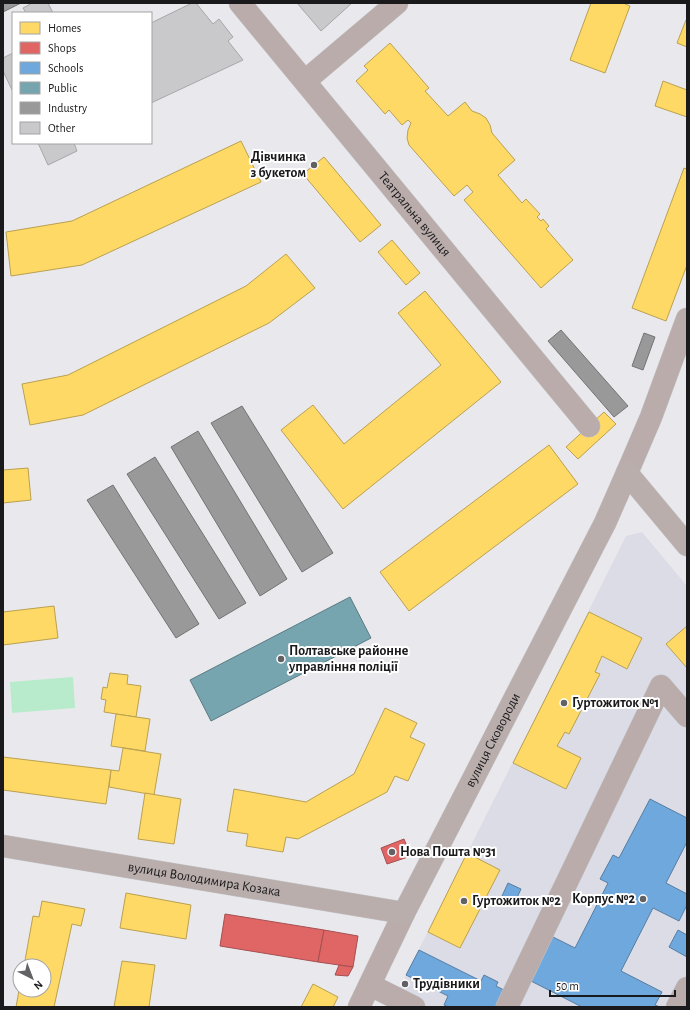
<svg xmlns="http://www.w3.org/2000/svg" width="690" height="1010" viewBox="0 0 690 1010" font-family="'Alegreya Sans',sans-serif">
  <rect width="100%" height="100%" fill="#e9e9ed"/>
  <polygon fill="#dbdce6" points="642,532 687,586 687,1007 390,1007 626,536"/>
  <polygon fill="#b7ebcb" points="73,677 75,708 12,713 10,682"/>
  <g fill="#ffd966" stroke="#baa050">
    <polygon points="591,3 623,3 630,6 605,73 570,60"/>
    <polygon points="686,20 687,20 687,47 677,43"/>
    <polygon points="390,43 429,88 425,91 448,116 465,102 472,111 480,114 486,118 490,125 492,133 515,160 498,175 522,203 526,199 540,214 537,217 541,221 543,219 549,226 546,229 573,260 541,288 464,200 473,192 467,185 454,196 409,145 407,138 408,130 411,123 408,120 402,125 389,110 385,114 356,81 368,70 364,66"/>
    <polygon points="663,81 687,90 687,117 655,106"/>
    <polygon points="241,141 261,182 82,265 11,276 6,232 72,221"/>
    <polygon points="324,157 381,225 360,242 303,174"/>
    <polygon points="684,168 687,169 687,265 666,321 632,308"/>
    <polygon points="392,240 420,273 406,285 378,252"/>
    <polygon points="286,254 315,288 269,323 83,415 30,425 22,384 68,375 246,286"/>
    <polygon points="425,291 501,382 343,509 281,430 313,405 344,444 441,365 398,313"/>
    <polygon points="604,412 616,424 578,459 566,447"/>
    <polygon points="549,445 578,484 409,611 380,572"/>
    <polygon points="28,468 31,500 3,503 3,470"/>
    <polygon points="54,606 58,638 3,645 3,612"/>
    <polygon points="589,612 642,638 627,669 602,656 595,672 600,674 569,734 565,732 557,746 581,758 566,789 513,763"/>
    <polygon points="687,626 687,668 666,644"/>
    <polygon points="110,673 128,675 127,684 141,686 136,717 104,712 106,700 101,699 103,687 107,688"/>
    <polygon points="385,708 417,723 410,737 425,744 408,781 395,776 387,792 298,839 286,837 283,852 246,846 248,834 227,831 234,789 306,802 354,774"/>
    <polygon points="116,714 150,719 145,751 111,746"/>
    <polygon points="123,748 161,754 154,795 109,787 111,770 119,771"/>
    <polygon points="3,757 111,770 106,804 3,790"/>
    <polygon points="145,793 181,799 174,844 138,839"/>
    <polygon points="467,853 500,870 460,948 428,932"/>
    <polygon points="126,893 191,905 186,939 120,928"/>
    <polygon points="42,901 85,909 81,926 72,924 54,1007 16,1007 20,985 20,990 44,990 44,966 24,966 33,916 39,917"/>
    <polygon points="122,961 155,965 149,1007 114,1007"/>
    <polygon points="313,984 338,997 333,1007 301,1007"/>
  </g>
  <g fill="#e06666" stroke="#a54f50">
    <polygon points="404,839 411,856 387,864 381,848"/>
    <polygon points="225,914 324,930 318,962 220,946"/>
    <polygon points="324,930 358,936 353,967 318,962"/>
    <polygon points="339,965 353,967 348,976 335,975"/>
  </g>
  <g fill="#6fa8dc" stroke="#567da2">
    <polygon points="650,799 687,818 687,842 666,883 687,894 687,905 679,921 653,908 621,971 662,992 655,1005 660,1007 582,1007 529,980 551,936 575,948 608,883 600,879 613,855 619,858"/>
    <polygon points="508,883 521,889 515,902 502,896"/>
    <polygon points="678,930 687,935 687,957 669,947"/>
    <polygon points="419,950 481,981 484,975 498,982 496,986 506,991 498,1007 449,1007 444,1005 448,996 406,975"/>
  </g>
  <polygon fill="#76a5af" stroke="#5a7b83" points="350,597 371,638 211,721 190,680"/>
  <g fill="#999" stroke="#737374">
    <polygon points="3,3 21,3 3,12"/>
    <polygon points="561,330 628,406 614,417 548,341"/>
    <polygon points="644,333 655,337 643,370 632,366"/>
    <polygon points="242,406 333,553 302,572 211,423"/>
    <polygon points="198,431 287,579 260,596 171,447"/>
    <polygon points="155,457 246,603 219,619 127,474"/>
    <polygon points="113,485 199,624 176,638 87,500"/>
  </g>
  <g fill="#c9c9cb" stroke="#a7a7aa">
    <polygon points="32,3 48,3 53,13 26,13 23,8"/>
    <polygon points="192,3 196,3 213,24 219,19 233,37 228,41 243,60 151,103 151,23"/>
    <polygon points="297,3 352,3 321,31"/>
    <polygon points="13,53 13,92 3,71 3,58"/>
    <polygon points="38,143 74,143 77,151 48,165"/>
  </g>
  <g fill="none" stroke-linecap="round" stroke-linejoin="round">
    <defs>
      <g id="minor">
        <path id="s1" d="M240,3L589,426"/>
        <polyline points="305,81 397,3"/>
        <polyline points="627,473 651,417 687,319"/>
        <polyline points="370,985 414,1007"/>
        <polyline points="359,1007 404,913"/>
        <polyline points="507,1007 661,686 687,716"/>
        <polyline points="677,1007 687,988"/>
      </g>
      <g id="major">
        <path id="s2" d="M3,846L404,913L605,523L627,473L687,545"/>
      </g>
    </defs>
    <use href="#minor" stroke="#c5c5c7" stroke-width="23"/>
    <use href="#major" stroke="#c5c5c7" stroke-width="23"/>
    <use href="#minor" stroke="#b9acab" stroke-width="22"/>
    <use href="#major" stroke="#baaead" stroke-width="22"/>
  </g>
  <g fill="#626265" stroke="#fff" stroke-width="1.5">
    <circle cx="314" cy="165" r="4"/>
    <circle cx="281" cy="659" r="4"/>
    <circle cx="564" cy="703" r="4"/>
    <circle cx="392" cy="852" r="4"/>
    <circle cx="643" cy="899" r="4"/>
    <circle cx="464" cy="901" r="4"/>
    <circle cx="405" cy="984" r="4"/>
  </g>
  <g text-anchor="middle" dominant-baseline="central" stroke-width="4" stroke-linejoin="round" paint-order="stroke">
    <g font-size="14" font-weight="bold" fill="#1a1a1c" stroke="#fff" text-anchor="start">
      <text x="306" y="157" text-anchor="end">Дівчинка<tspan x="306" dy="16">з букетом</tspan></text>
      <text x="289" y="651">Полтавське районне<tspan x="289" dy="16">управління поліції</tspan></text>
      <text x="572" y="703">Гуртожиток №1</text>
      <text x="400" y="852">Нова Пошта №31</text>
      <text x="635" y="899" text-anchor="end">Корпус №2</text>
      <text x="472" y="901">Гуртожиток №2</text>
      <text x="413" y="984">Трудівники</text>
    </g>
    <g font-size="14" fill="#1a1a1c" stroke="#fff">
      <text stroke="none"><textPath href="#s1" startOffset="274">Театральна вулиця</textPath></text>
      <text stroke="none"><textPath href="#s2" startOffset="601">вулиця Сковороди</textPath></text>
      <text stroke="none"><textPath href="#s2" startOffset="204">вулиця Володимира Козака</textPath></text>
    </g>
  </g>
  <rect width="690" height="1010" fill="none" stroke="#1a1a1c" stroke-width="8"/>
  <rect x="12" y="12" width="140" height="132" fill="#ffffff" stroke="#a3a3a4"/>
  <rect x="20" y="22" width="20" height="12" fill="#ffd966" stroke="#a3a3a4"/>
  <text x="48" y="32" font-size="12" fill="#1a1a1c">Homes</text>
  <rect x="20" y="42" width="20" height="12" fill="#e06666" stroke="#a3a3a4"/>
  <text x="48" y="52" font-size="12" fill="#1a1a1c">Shops</text>
  <rect x="20" y="62" width="20" height="12" fill="#6fa8dc" stroke="#a3a3a4"/>
  <text x="48" y="72" font-size="12" fill="#1a1a1c">Schools</text>
  <rect x="20" y="82" width="20" height="12" fill="#76a5af" stroke="#a3a3a4"/>
  <text x="48" y="92" font-size="12" fill="#1a1a1c">Public</text>
  <rect x="20" y="102" width="20" height="12" fill="#999999" stroke="#a3a3a4"/>
  <text x="48" y="112" font-size="12" fill="#1a1a1c">Industry</text>
  <rect x="20" y="122" width="20" height="12" fill="#c9c9cb" stroke="#a3a3a4"/>
  <text x="48" y="132" font-size="12" fill="#1a1a1c">Other</text>
  <g transform="translate(32 978) rotate(138)"><circle r="19" fill="#ffffff" stroke="#a3a3a4"/>
  <path d="M0-3L7 15L0 10L-7 15Z" fill="#626265"/>
  <text y="-6" font-size="11" font-weight="bold" text-anchor="middle" fill="#1a1a1c">N</text>
  </g>
  <path d="M550 990v6h125v-6" fill="none" stroke="#1a1a1c" stroke-width="2"/>
  <text x="556" y="990" font-size="12" fill="#1a1a1c" stroke="#ffffff" stroke-width="3" paint-order="stroke">50 m</text>
</svg>
